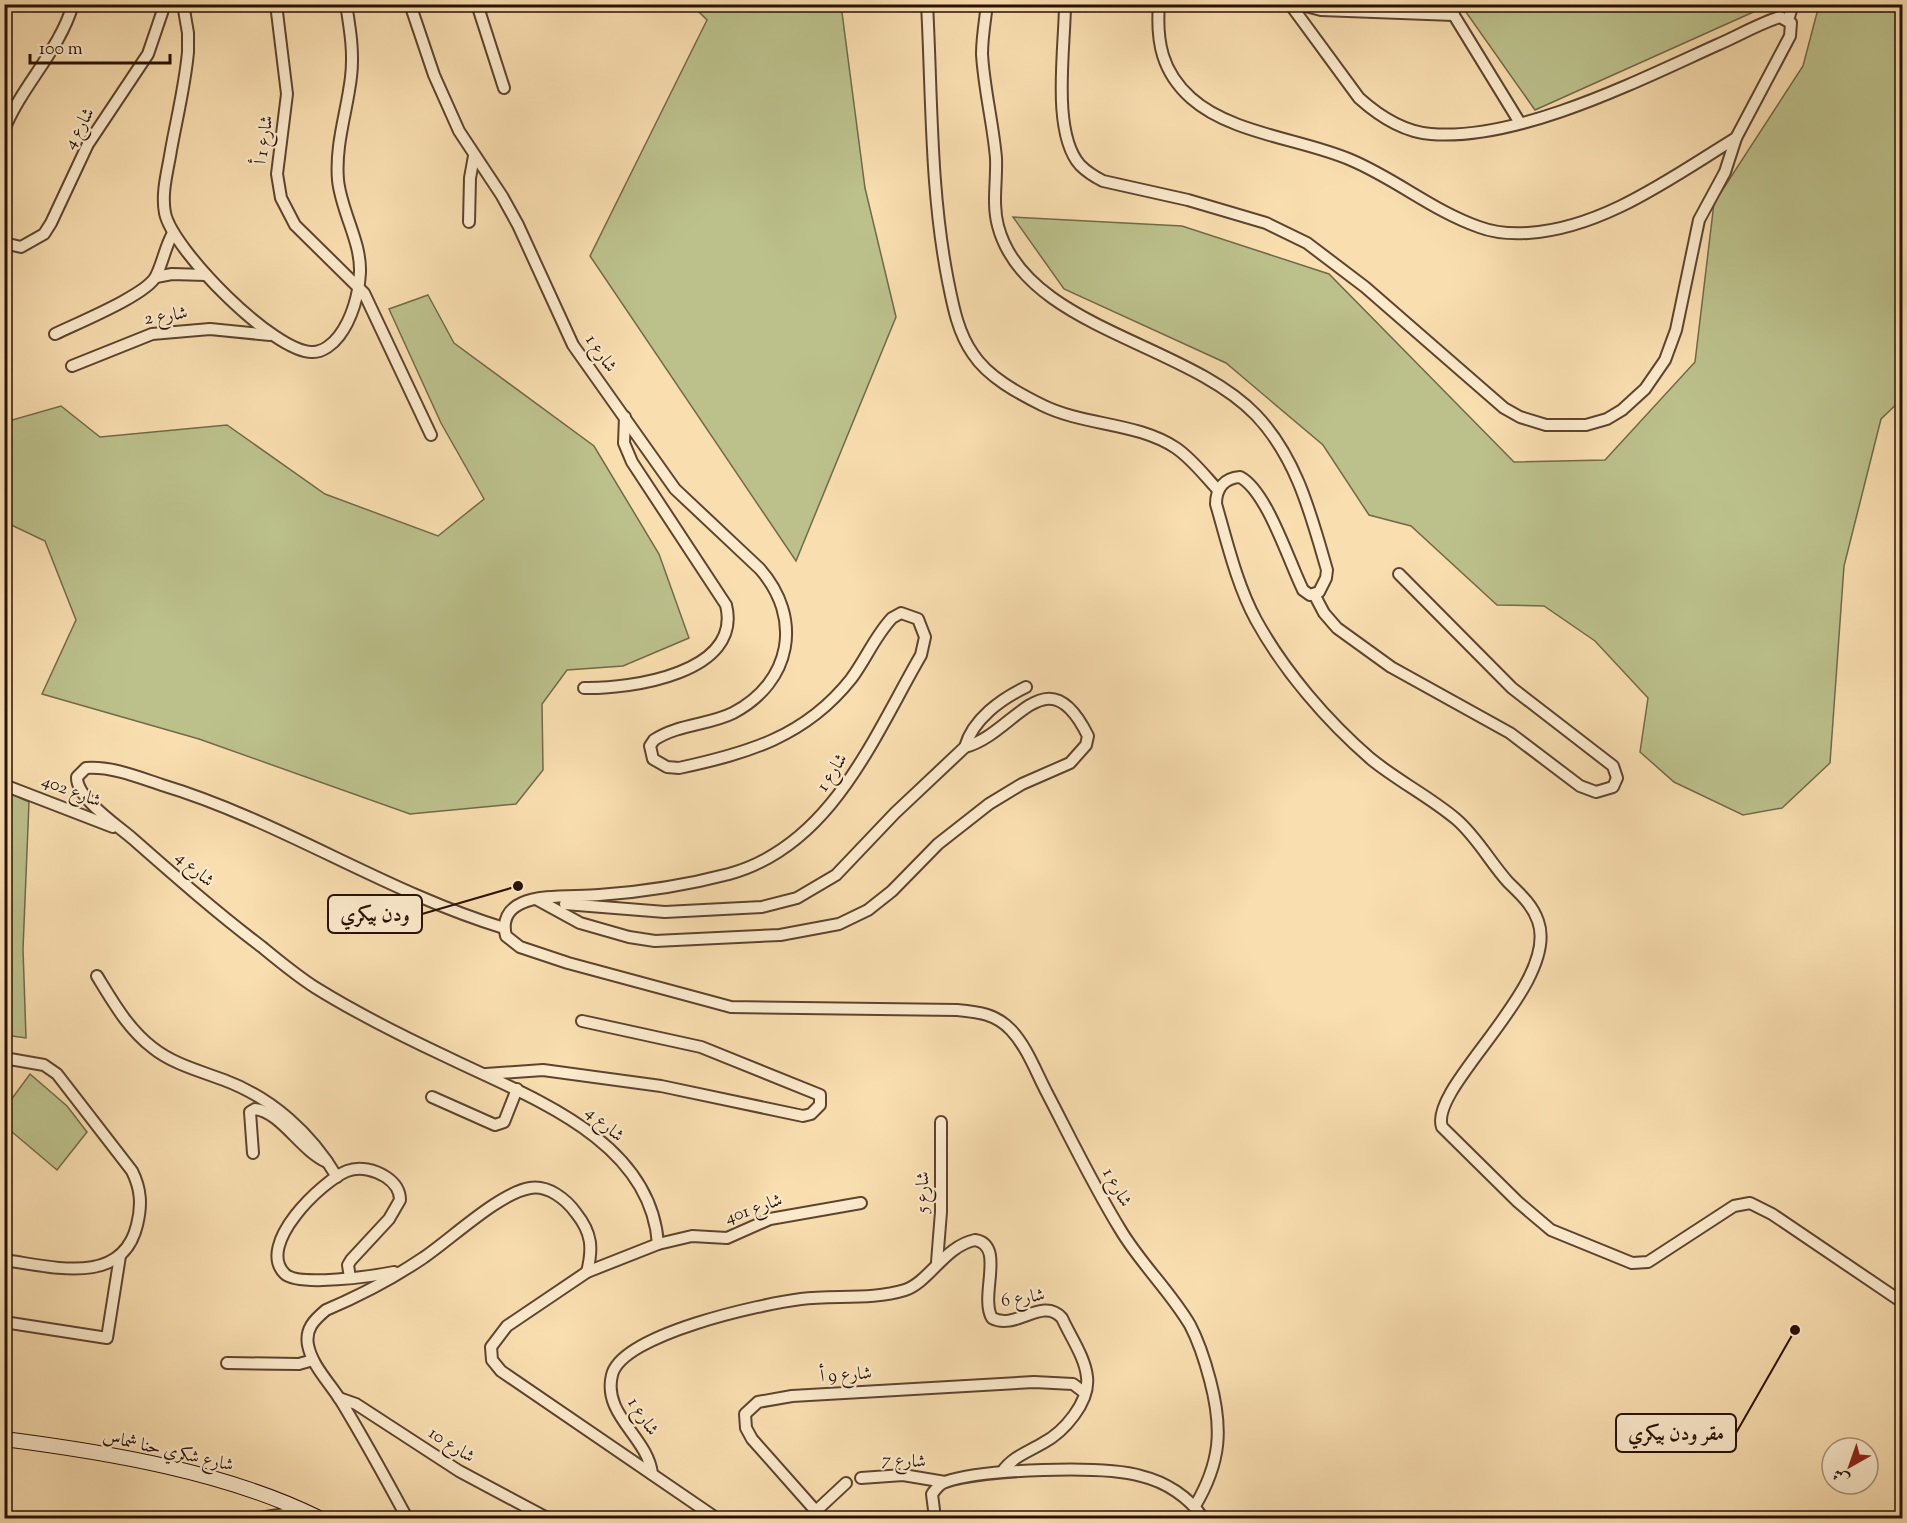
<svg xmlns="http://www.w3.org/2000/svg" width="1907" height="1523" viewBox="0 0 1907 1523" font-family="'Sorts Mill Goudy',Amiri,serif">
  <rect width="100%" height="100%" fill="#f9deb0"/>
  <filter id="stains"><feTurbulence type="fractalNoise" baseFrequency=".00333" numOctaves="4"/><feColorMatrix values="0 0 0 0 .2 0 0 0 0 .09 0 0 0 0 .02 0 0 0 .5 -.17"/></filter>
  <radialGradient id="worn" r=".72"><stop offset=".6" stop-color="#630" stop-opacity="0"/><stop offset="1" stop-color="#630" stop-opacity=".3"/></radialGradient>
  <g fill="#bcc18c" stroke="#726948" stroke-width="1.5">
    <polygon points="692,5 841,5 865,188 896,317 796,561 590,256 707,20"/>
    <polygon points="1769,5 1535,110 1461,5 1769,4"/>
    <polygon points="1819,5 1902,5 1902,399 1881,419 1844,566 1830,763 1782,808 1743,815 1674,782 1640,752 1648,698 1595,641 1544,606 1497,605 1411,526 1369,515 1323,445 1226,363 1064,289 1013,217 1182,226 1329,274 1514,462 1605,460 1695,362 1714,203 1803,66"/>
    <polygon points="428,295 454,343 594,446 659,554 689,638 623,666 567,670 542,704 543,770 516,804 410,814 199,739 42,694 76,620 45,541 5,522 5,422 61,406 100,437 227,425 325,494 438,536 484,499 441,423 389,309"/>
    <polygon points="5,791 29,802 23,949 26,1038 5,1035"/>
    <polygon points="30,1074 67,1106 87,1132 57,1170 5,1126 5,1108"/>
  </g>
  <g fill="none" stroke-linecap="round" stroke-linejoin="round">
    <defs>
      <g id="street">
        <path d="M183,4L188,33V52C185,85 177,117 171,150C168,170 161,192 165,213C172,249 275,354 313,352C323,352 333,344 339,336C352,319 359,294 360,272C361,241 341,211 338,180C335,144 347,112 351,77C354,52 350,29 346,4"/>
        <polyline points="276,4 287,94 277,174 281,198 295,225 364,293 431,435"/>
        <path d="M410,4L434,75L459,131L502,196L518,225L573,345L675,489L760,569C803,618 792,682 733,713C709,725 678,724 654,740L650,746L653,759L667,767L679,768C748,753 805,737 851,679C866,659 875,636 892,618L901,613L918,619L925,637L921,655C873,738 831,846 729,874C687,885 642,892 599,895C578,897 540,894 522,903C508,909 502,921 506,936L520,947L568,963L731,1007L957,1010C979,1012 996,1014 1011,1030C1027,1047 1036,1072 1047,1093C1071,1139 1093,1185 1120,1229C1140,1263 1170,1291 1190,1325C1199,1342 1205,1361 1210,1380C1223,1429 1221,1462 1195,1506"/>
        <polyline points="477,4 504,88"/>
        <path d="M927,4C932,97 930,190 948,281C953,306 958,333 973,354C988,377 1018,393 1042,405C1084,426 1137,422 1176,448C1192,459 1205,476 1218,490"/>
        <path d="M987,4C985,21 982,38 982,54C984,89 993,123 996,158C997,181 992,204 998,226C1025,328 1186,342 1256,415C1297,458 1311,515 1327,570L1326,578L1319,592L1310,595L1303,590C1289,562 1267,491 1240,477C1224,478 1216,489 1216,504C1227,542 1237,585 1256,620C1284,671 1327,721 1371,759C1398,781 1430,797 1456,819C1477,837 1490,862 1508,882C1520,894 1532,904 1538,921C1561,984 1428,1087 1442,1127L1518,1202L1551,1230L1632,1263L1648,1262L1734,1206L1750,1203L1772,1214L1902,1302"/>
        <path d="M1065,4C1065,47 1051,132 1080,165C1087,172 1095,177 1103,181L1188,200L1266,223L1307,243L1365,287L1504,408L1520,417L1546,425H1586L1607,419L1622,410L1645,389L1665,360L1676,330L1699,220L1725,172L1736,138L1790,36L1791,23L1780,17C1758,24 1738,36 1717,45C1637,81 1519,141 1431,134C1404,132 1379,116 1359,98L1290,4"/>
        <path d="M1159,4C1156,42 1162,72 1191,98C1231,134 1303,139 1351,160C1396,179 1433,211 1479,227C1495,233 1512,234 1528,233C1604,228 1672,177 1736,138"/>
        <polyline points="1298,4 1321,10 1454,15"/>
        <polyline points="1447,4 1520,123"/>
        <polyline points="1788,20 1793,4"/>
        <path d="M4,130C22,85 60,50 73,4"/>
        <polyline points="469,222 470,178 474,156"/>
        <polyline points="4,243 21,247 44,234 51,223 88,144 148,54 165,4"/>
        <polyline points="156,277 172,274 206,275"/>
        <path d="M55,334C75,324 147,295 156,276C163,262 165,247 173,233"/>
        <polyline points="72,366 152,334 210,329 270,335"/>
        <polyline points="1314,594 1324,613 1337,628 1391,667 1510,733 1580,786 1596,792 1613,787 1617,778 1613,766 1512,688 1399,574"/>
        <path d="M584,688C631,689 743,673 726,605L632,462L624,443L625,417"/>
        <polyline points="4,785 113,827"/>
        <path d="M538,900L580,923L629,937L655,941L780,935L839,924L868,910L892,891L938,844L989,804L1022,784L1070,763L1086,745L1088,736C1047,652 1015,734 965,747"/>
        <path d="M565,904L665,912L762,907L797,898L836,875L895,813L965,747C973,719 1001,699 1026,687"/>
        <path d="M504,928C385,892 281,821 162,785C138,777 111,766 86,768L77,777C76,798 117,825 133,839C175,876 217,913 262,947C279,961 297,976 316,988C358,1014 404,1037 449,1058C529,1097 651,1139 658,1244"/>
        <path d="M97,976C113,1002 128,1029 153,1048C173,1064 200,1071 224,1080C272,1098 311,1133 337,1177"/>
        <path d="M4,1058L44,1065L57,1074L132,1171C141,1189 142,1205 137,1225C122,1288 50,1266 4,1260"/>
        <polyline points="486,1074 543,1070 661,1086 803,1116 811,1114 820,1105 820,1095 701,1047 582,1021"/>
        <polyline points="432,1097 495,1125 504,1122 517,1089"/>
        <path d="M253,1153L250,1112L255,1109C281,1112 301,1151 327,1162"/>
        <polyline points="937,1262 941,1212 941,1122"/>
        <path d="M350,1278L348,1265L351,1260L389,1219L400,1200C400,1190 395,1183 386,1177C375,1170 360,1166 347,1171C322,1181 255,1245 285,1274C299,1287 374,1276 394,1272"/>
        <polyline points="4,1322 107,1338 120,1256"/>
        <polyline points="227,1363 299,1364 313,1360"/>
        <polyline points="339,1398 356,1404 459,1471 547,1518"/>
        <path d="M652,1474C648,1437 602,1415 612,1375C622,1334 762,1304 801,1299C834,1295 873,1300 905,1290C929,1282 945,1246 975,1240C1006,1245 979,1296 992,1318C1016,1331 1042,1296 1062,1318C1070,1336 1085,1357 1087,1377C1090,1402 1064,1432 1043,1443C1028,1452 1012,1457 1002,1472"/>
        <polyline points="861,1478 903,1475 945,1482"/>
        <polyline points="816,1511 846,1483"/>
        <polyline points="260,1518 304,1511"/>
        <path d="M407,1518C386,1479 364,1439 341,1401C330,1383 312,1366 308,1345C305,1329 314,1320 326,1310C359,1296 392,1279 423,1258C450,1240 499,1193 530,1188C548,1185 566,1199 576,1213C592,1233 593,1248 587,1272"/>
        <polyline points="716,1518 501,1371 492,1360 491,1347 507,1326 587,1272 658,1244 692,1236 727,1238 770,1219 861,1203"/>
        <polyline points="822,1518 752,1439 746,1428 745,1414 758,1402 792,1396 1034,1382 1073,1384 1085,1393"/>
        <path d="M935,1518L932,1494C936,1489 939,1484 945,1482C983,1469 1103,1465 1141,1476C1166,1482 1189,1497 1203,1518"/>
      </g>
      <path id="secondary" d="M4,1439C106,1452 227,1472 319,1518"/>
    </defs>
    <use href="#street" stroke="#5d442f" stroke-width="14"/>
    <use href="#secondary" stroke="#291104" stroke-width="16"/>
    <use href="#street" stroke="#fbeacc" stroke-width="10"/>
    <use href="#secondary" stroke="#fbeacc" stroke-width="14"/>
  </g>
  <g text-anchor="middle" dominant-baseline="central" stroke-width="4.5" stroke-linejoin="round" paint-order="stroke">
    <g font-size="18" fill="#291104" stroke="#fbeacc">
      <text transform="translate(80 129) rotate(-60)">شارع 4</text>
      <text transform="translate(265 140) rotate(-82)">شارع 1 أ</text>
      <text transform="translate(166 317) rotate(-8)">شارع 2</text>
      <text transform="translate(600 354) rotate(56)">شارع 1</text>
      <text transform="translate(833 773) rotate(-57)">شارع 1</text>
      <text transform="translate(71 792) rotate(21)">شارع 402</text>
      <text transform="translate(194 870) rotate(41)">شارع 4</text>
      <text transform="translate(604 1125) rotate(41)">شارع 4</text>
      <text transform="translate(1116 1188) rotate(61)">شارع 1</text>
      <text transform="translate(924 1192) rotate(-89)">شارع 5</text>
      <text transform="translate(754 1210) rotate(-19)">شارع 401</text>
      <text transform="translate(1023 1299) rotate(-8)">شارع 6</text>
      <text transform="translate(846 1376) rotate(-4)">شارع 9 أ</text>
      <text transform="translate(642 1417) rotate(57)">شارع 1</text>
      <text transform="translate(451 1446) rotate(33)">شارع 10</text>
      <text transform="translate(168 1452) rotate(13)">شارع شكري حنا شماس</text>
      <text transform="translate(904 1462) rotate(3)">شارع 7</text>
    </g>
  </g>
  <path fill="none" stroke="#291104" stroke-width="2" d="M518 886L422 914M1795 1330L1736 1433"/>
  <g fill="#291104" stroke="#fbeacc" stroke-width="2">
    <circle cx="518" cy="886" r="6"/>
    <circle cx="1795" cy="1330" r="6"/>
  </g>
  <g fill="#fbeacc" stroke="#291104" stroke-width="2">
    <rect x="328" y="895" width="94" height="38" rx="6"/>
    <rect x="1616" y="1414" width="120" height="38" rx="6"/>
  </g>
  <g font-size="20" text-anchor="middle" font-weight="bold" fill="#291104">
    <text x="375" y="921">ودن بيكري</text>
    <text x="1676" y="1440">مقر ودن بيكري</text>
  </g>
  <rect width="1907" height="1523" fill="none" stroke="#f9deb0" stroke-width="24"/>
  <rect x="6" y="6" width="1895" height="1511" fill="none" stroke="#291104" stroke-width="3"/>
  <rect x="12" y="12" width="1883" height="1499" fill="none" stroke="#291104" stroke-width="1.5"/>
  <g transform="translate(1850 1466) rotate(220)"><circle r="28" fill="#fbeacc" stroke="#a7937c" stroke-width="1.5"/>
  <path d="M0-4.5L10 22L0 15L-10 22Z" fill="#8f2418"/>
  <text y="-9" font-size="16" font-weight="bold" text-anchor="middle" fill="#291104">ش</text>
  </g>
  <path d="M30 54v9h140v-9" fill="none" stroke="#291104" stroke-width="3"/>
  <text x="39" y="54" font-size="18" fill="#291104" stroke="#fbeacc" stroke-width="4.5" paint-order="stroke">100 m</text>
  <rect width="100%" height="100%" filter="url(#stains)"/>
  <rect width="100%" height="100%" fill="url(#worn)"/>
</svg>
